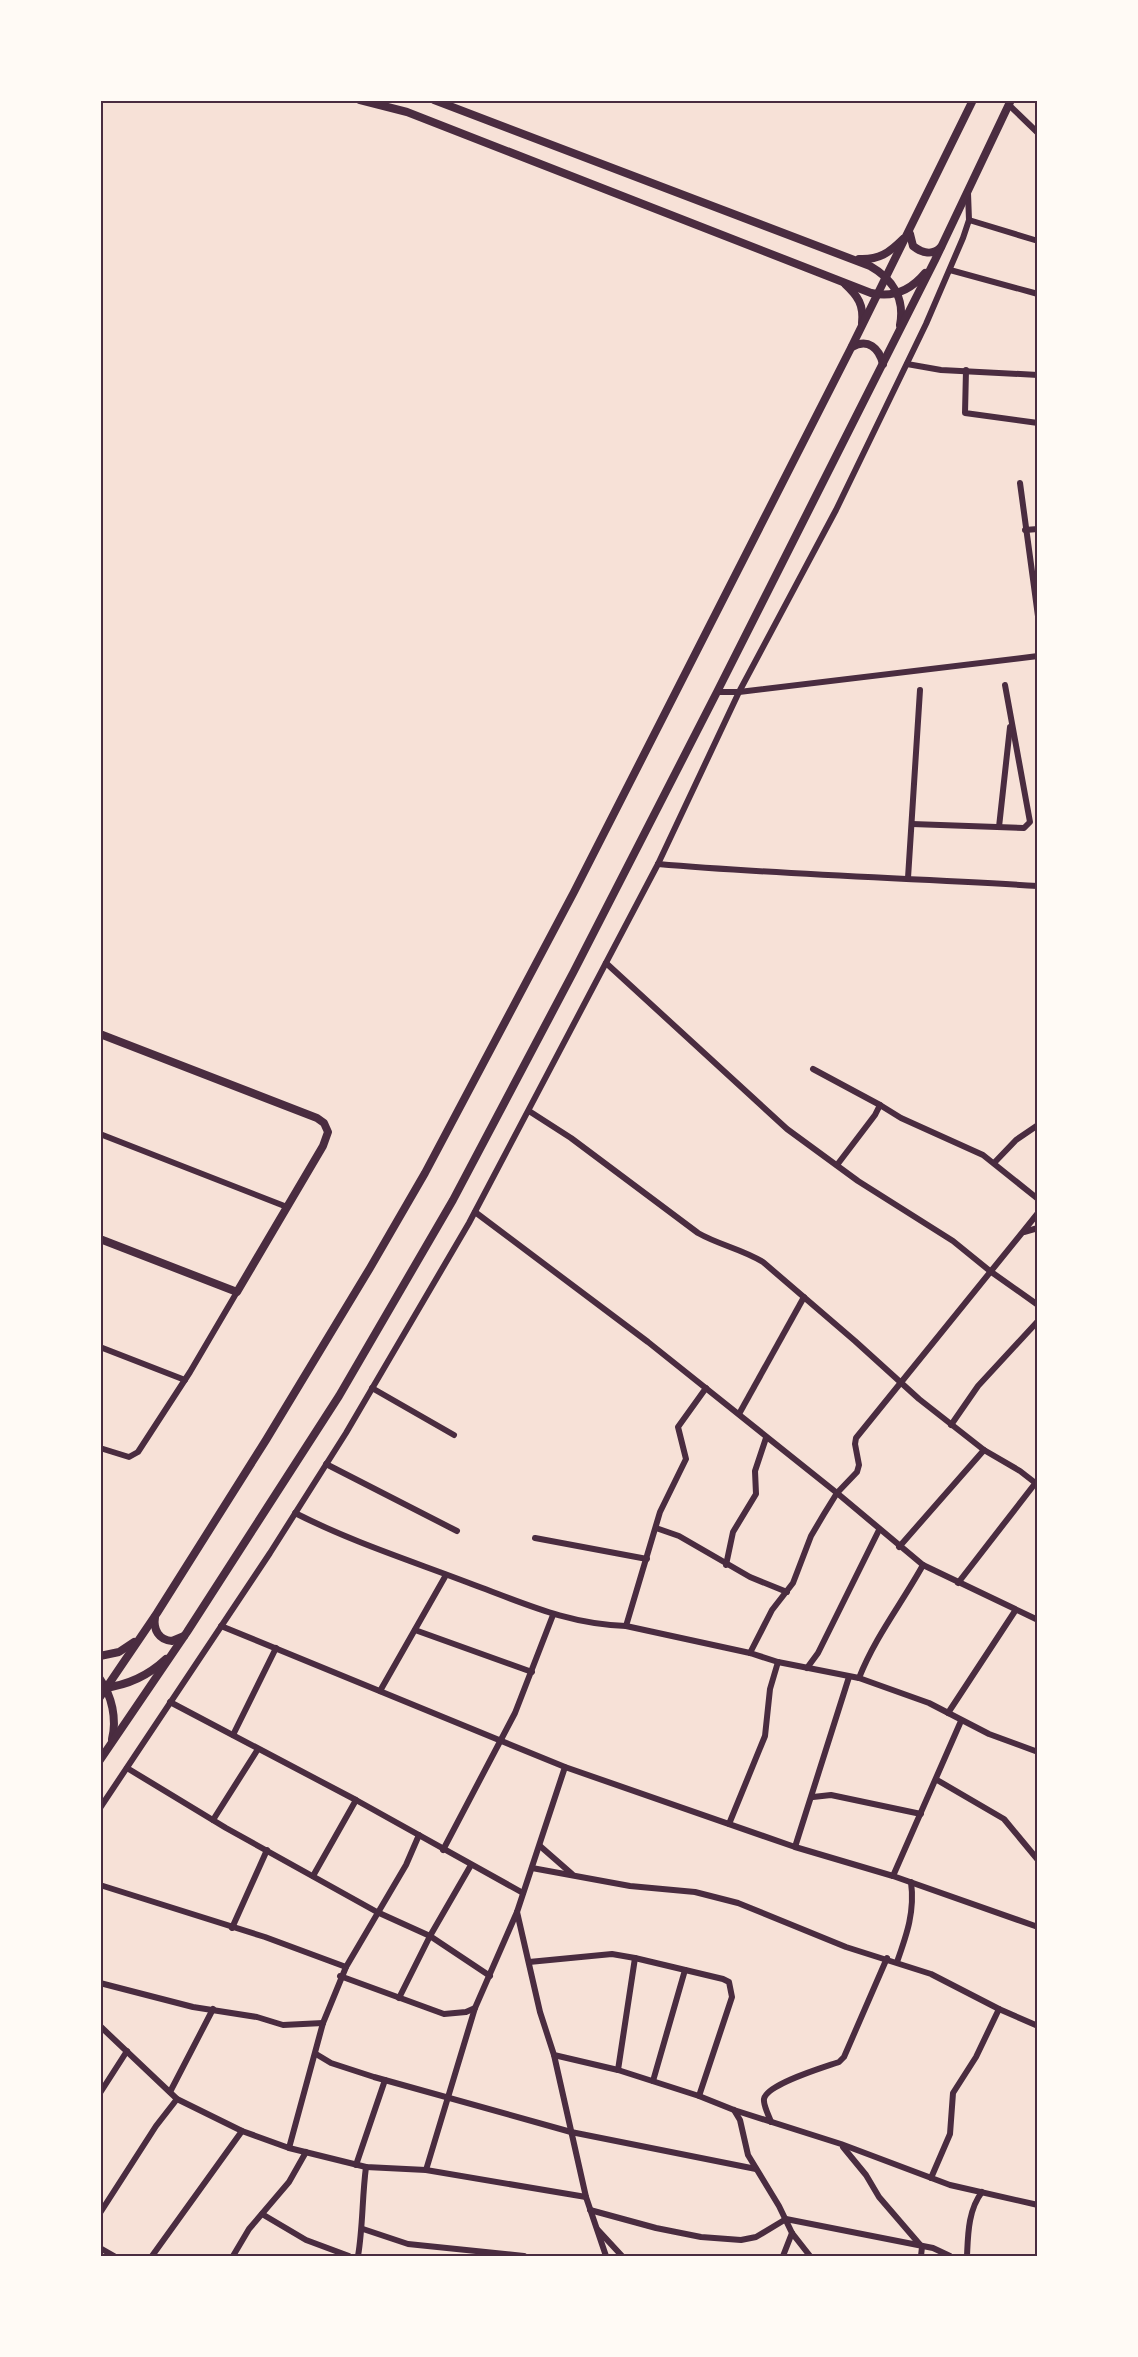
<svg xmlns="http://www.w3.org/2000/svg" width="1138" height="2357" viewBox="0 0 1138 2357" font-family="'Fira Sans Condensed',sans-serif">
  <rect width="100%" height="100%" fill="#f7e1d7"/>
  <g fill="none" stroke-linecap="round" stroke-linejoin="round">
    <g stroke="#4a2c40" stroke-width="6">
      <polyline points="1009,105 1038,133"/>
      <polyline points="969,220 1038,241"/>
      <polyline points="950,270 1038,294"/>
      <polyline points="907,364 941,370 1038,375"/>
      <polyline points="966,370 965,413 1038,423"/>
      <polyline points="1020,483 1038,616"/>
      <polyline points="1025,530 1038,529"/>
      <polyline points="717,692 739,692 1038,656"/>
      <polyline points="912,824 1024,828 1030,822 1005,685"/>
      <polyline points="999,827 1010,727"/>
      <path d="M658,864C784,875 911,878 1038,886"/>
      <polyline points="908,878 920,690"/>
      <polyline points="606,963 787,1129 858,1181 953,1241 990,1271 1038,1305"/>
      <polyline points="813,1069 880,1105"/>
      <path d="M529,1111L571,1138L698,1233C719,1245 742,1249 763,1262L855,1341L919,1399L984,1450L1020,1471L1038,1485"/>
      <polyline points="100,1134 287,1207"/>
      <polyline points="994,1163 1016,1140 1038,1125"/>
      <polyline points="837,1165 875,1115 880,1105 901,1118 983,1155 1038,1199"/>
      <polyline points="475,1212 648,1342 837,1493 923,1565 1038,1620"/>
      <polyline points="1024,1232 1038,1228"/>
      <polyline points="100,1347 185,1380"/>
      <polyline points="372,1388 454,1435"/>
      <polyline points="739,1414 804,1297"/>
      <polyline points="951,1425 978,1386 1038,1321"/>
      <polyline points="100,1448 129,1457 138,1452 190,1372 237,1292"/>
      <polyline points="326,1464 457,1531"/>
      <path d="M295,1513C354,1543 415,1562 477,1586C528,1605 569,1624 626,1626L750,1653L778,1662L859,1678L929,1703L989,1734L1038,1752"/>
      <polyline points="656,1528 679,1536 750,1577 787,1592"/>
      <polyline points="535,1538 647,1559"/>
      <polyline points="899,1547 984,1450"/>
      <polyline points="726,1565 733,1532 756,1494 755,1471 766,1438"/>
      <polyline points="958,1583 1037,1481"/>
      <polyline points="221,1626 565,1767 795,1847 893,1876 1038,1927"/>
      <polyline points="626,1626 660,1512 686,1459 678,1427 706,1388"/>
      <polyline points="415,1630 532,1672"/>
      <polyline points="750,1653 772,1610 793,1583 811,1536 824,1514 837,1493 857,1472 859,1465 855,1444 856,1438 1038,1213"/>
      <polyline points="807,1668 818,1653 879,1530"/>
      <path d="M859,1678C875,1637 902,1603 923,1565"/>
      <polyline points="380,1691 446,1575"/>
      <polyline points="170,1702 356,1800 523,1893"/>
      <polyline points="948,1713 1015,1611"/>
      <polyline points="233,1735 276,1648"/>
      <polyline points="127,1768 226,1828 377,1912 430,1936 490,1976"/>
      <polyline points="937,1780 1004,1819 1038,1860"/>
      <polyline points="813,1797 831,1795 921,1814"/>
      <polyline points="100,1808 270,1553 346,1433 469,1223 658,864 739,692 836,510 926,324 963,238 969,220 968,193"/>
      <polyline points="213,1820 258,1749"/>
      <polyline points="729,1824 765,1736 770,1689 778,1662"/>
      <polyline points="540,1846 572,1874"/>
      <polyline points="795,1847 849,1677"/>
      <polyline points="443,1850 515,1713 553,1615"/>
      <polyline points="532,1868 630,1886 695,1892 738,1903 846,1947 931,1974 999,2009 976,2057 953,2093 950,2134 931,2178"/>
      <polyline points="313,1876 356,1800"/>
      <polyline points="893,1876 961,1721"/>
      <polyline points="100,1885 265,1937 346,1967 406,1865 419,1835"/>
      <polyline points="517,1912 540,2012 554,2055 618,2070 699,2096 734,2110 841,2144 950,2185 1038,2205"/>
      <polyline points="232,1928 267,1850"/>
      <polyline points="529,1962 612,1954 635,1958 723,1979 729,1982 732,1997 699,2096"/>
      <path d="M897,1962C907,1934 915,1911 911,1882"/>
      <polyline points="340,1976 444,2014 466,2012 475,2008"/>
      <polyline points="100,1983 193,2007 257,2017 283,2025 323,2023"/>
      <polyline points="399,1998 430,1936 471,1865"/>
      <polyline points="999,2009 1038,2026"/>
      <polyline points="100,2026 177,2099 242,2131 289,2148 366,2167 426,2170 586,2197"/>
      <polyline points="316,2054 331,2063 374,2077 571,2132 756,2169"/>
      <polyline points="554,2055 586,2197 606,2256"/>
      <polyline points="618,2070 635,1958"/>
      <polyline points="653,2081 685,1970"/>
      <polyline points="170,2092 213,2009"/>
      <polyline points="100,2093 127,2051"/>
      <polyline points="734,2110 740,2120 748,2155 779,2206 792,2233 810,2256"/>
      <path d="M771,2122C769,2116 763,2105 764,2099C767,2084 825,2067 839,2062L844,2057L887,1958"/>
      <polyline points="843,2147 866,2175 879,2197 922,2247 921,2256"/>
      <polyline points="289,2148 323,2023 346,1967"/>
      <polyline points="356,2165 385,2080"/>
      <polyline points="426,2170 475,2008 517,1912 565,1767"/>
      <polyline points="590,2210 656,2228 701,2237 741,2240 756,2237 786,2219 933,2248 950,2256"/>
      <polyline points="100,2213 156,2126 177,2099"/>
      <polyline points="262,2214 306,2240 349,2256"/>
      <polyline points="363,2229 408,2244 524,2256"/>
      <polyline points="598,2230 622,2256"/>
      <polyline points="100,2248 114,2256"/>
      <polyline points="152,2256 242,2131"/>
      <polyline points="233,2256 249,2229 289,2182 306,2152"/>
      <path d="M358,2256C363,2227 362,2197 366,2167"/>
      <polyline points="783,2256 792,2233"/>
      <path d="M967,2256C968,2235 968,2210 982,2192"/>
    </g>
    <g stroke="#4a2c40" stroke-width="8">
      <path d="M360,100L407,112L871,293C893,298 911,290 925,273"/>
      <path d="M434,100L870,266C893,279 905,299 900,325"/>
      <path d="M910,234L913,246C922,253 933,256 941,247"/>
      <path d="M859,259C879,260 889,253 903,239"/>
      <path d="M845,284C858,296 864,305 862,323"/>
      <path d="M852,347C868,338 879,348 883,364"/>
      <polyline points="100,1034 317,1118 324,1123 328,1132 323,1146 237,1292 100,1239"/>
      <path d="M155,1617C153,1630 159,1640 172,1641L184,1636"/>
      <polyline points="100,1656 119,1652 134,1642"/>
      <path d="M100,1679C112,1696 117,1719 112,1739"/>
      <path d="M104,1688C128,1685 148,1676 166,1659"/>
      <polyline points="100,1697 157,1613 266,1440 370,1268 425,1173 574,892 851,348 973,100"/>
      <polyline points="100,1760 187,1632 339,1396 453,1200 574,971 717,692 935,260 1011,100"/>
    </g>
  </g>
  <rect width="1138" height="2357" fill="none" stroke="#fffaf5" stroke-width="204"/>
  <rect x="102" y="102" width="934" height="2153" fill="none" stroke="#4a2c40" stroke-width="2"/>
</svg>
